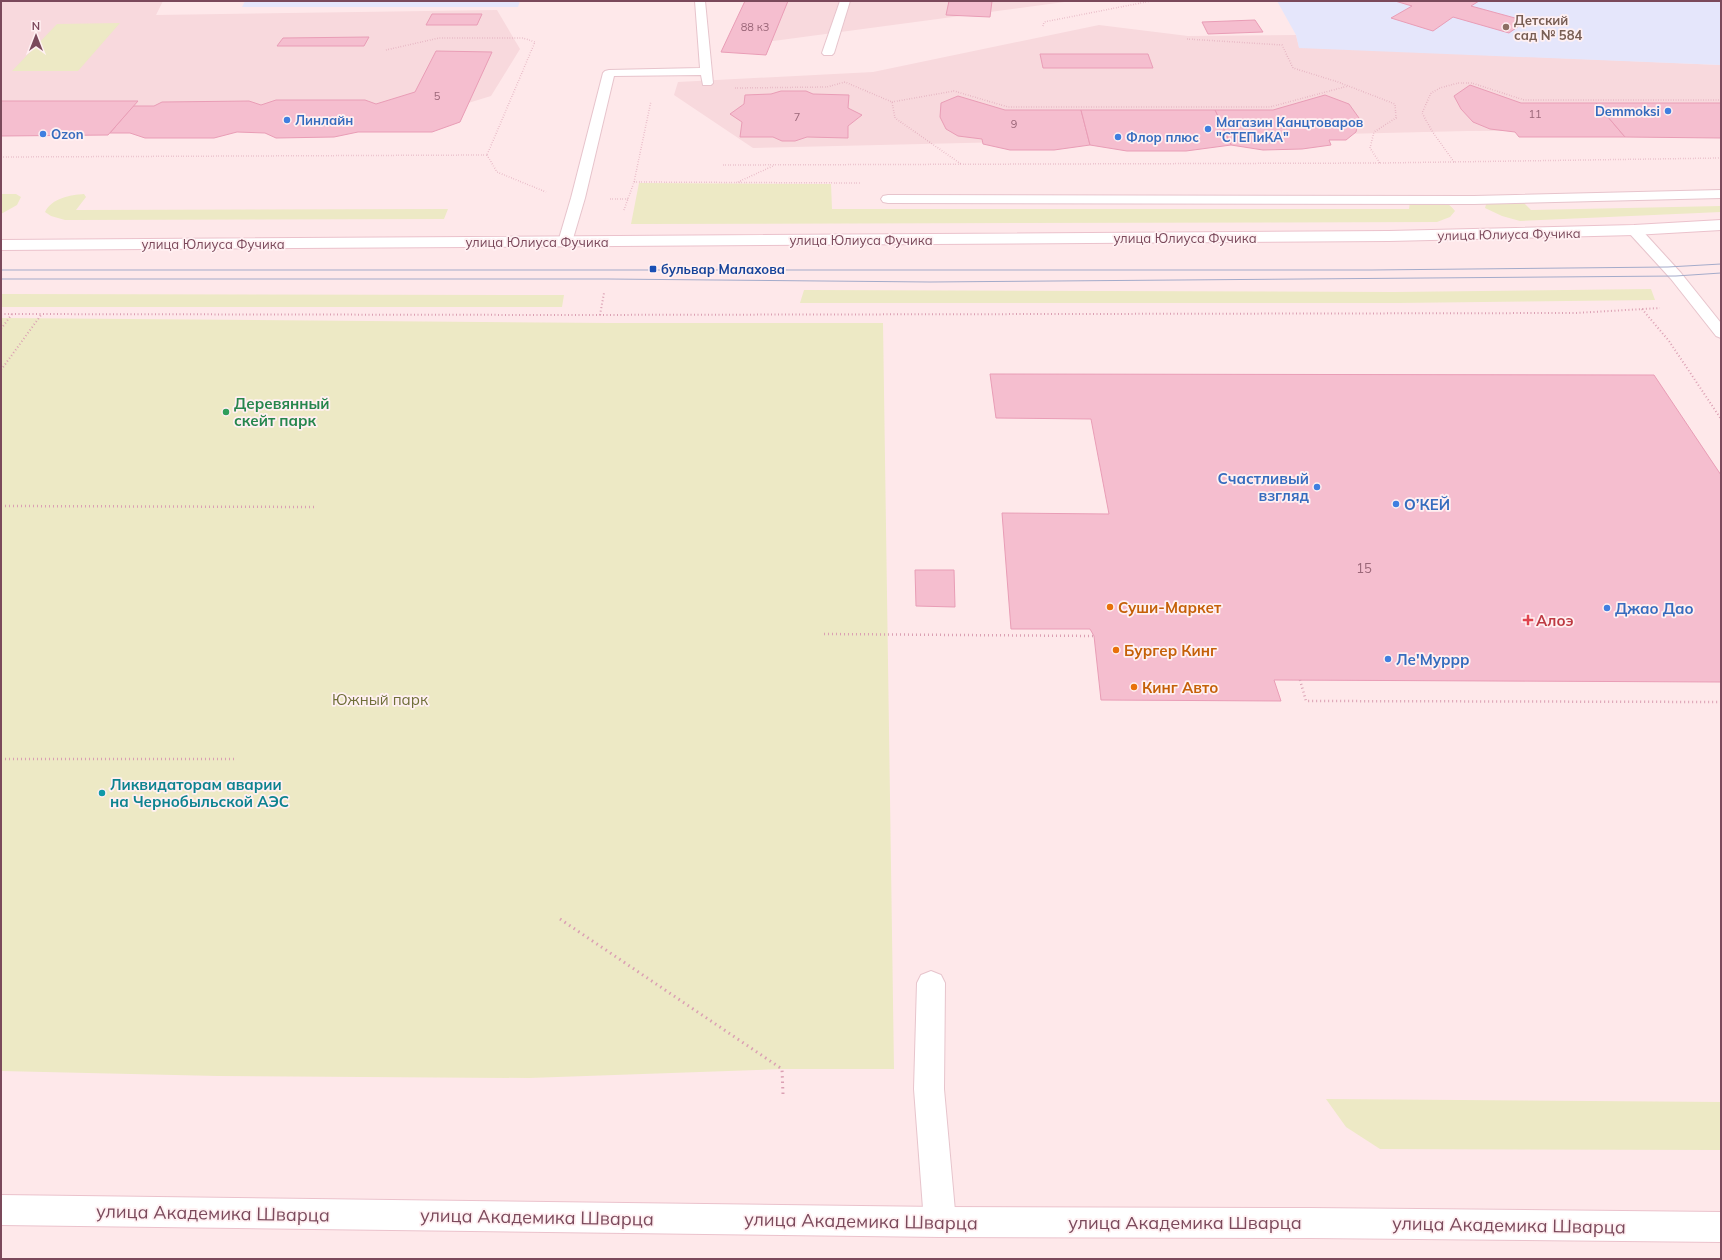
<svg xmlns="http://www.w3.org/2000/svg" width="1722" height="1260" viewBox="0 0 1722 1260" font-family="Mulish,sans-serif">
  <rect width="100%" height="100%" fill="#fee8ea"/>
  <g fill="#f8d9dd">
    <polygon points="1,1 163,1 156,15 497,10 520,49 491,96 429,115 1,118"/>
    <polygon points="764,1 1072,1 743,45"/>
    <polygon points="1099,25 1188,36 1296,35 1299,47 1721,65 1721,130 1467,131 753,148 674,95 678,82 873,72"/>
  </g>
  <g fill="#e5e6fb">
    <polygon points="245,1 520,1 518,7 242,7"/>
    <polygon points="1277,1 1721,1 1721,65 1299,48 1296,35"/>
  </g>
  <g fill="#ede9c5">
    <polygon points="120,23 78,71 12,71 57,24"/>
    <path d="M639,183L831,184L832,209H1409L1410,202C1427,200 1444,196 1455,211L1450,217L1437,222L631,224Z"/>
    <polygon points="1,194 16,194 21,197 17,205 1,214"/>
    <path d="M84,194L86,197L76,210L448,209L444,219L65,220L51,216L45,212C52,198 70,195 84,194Z"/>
    <polygon points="1487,201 1523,202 1531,210 1721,206 1721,212 1520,221 1502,216 1485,208"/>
    <polygon points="1651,289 1655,300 1397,303 800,303 804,290 1394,292"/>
    <polygon points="1,294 564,295 562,307 1,307"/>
    <polygon points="1,318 609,323 883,323 894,1069 782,1069 529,1078 218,1076 1,1071"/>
    <polygon points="1326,1099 1721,1102 1721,1150 1380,1149 1346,1127"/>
  </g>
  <g fill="#f5becf" stroke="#e99db6">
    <polygon points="745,1 788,1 766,55 721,52"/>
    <polygon points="949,1 992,1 990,17 946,15"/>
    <polygon points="1395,1 1479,1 1471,6 1526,21 1509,33 1453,17 1433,31 1391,18 1412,6"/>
    <polygon points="432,14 482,14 477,25 426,25"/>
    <polygon points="1255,20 1263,32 1208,34 1202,22"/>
    <polygon points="369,37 364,46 277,46 283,38"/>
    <polygon points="436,51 492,52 460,122 432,132 358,132 334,137 276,138 265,133 237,132 214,138 145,138 130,133 110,133 133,106 154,106 162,102 249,101 261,105 276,100 365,100 376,104 415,92"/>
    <polygon points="1040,54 1148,54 1153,68 1043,68"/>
    <polygon points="1470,85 1521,103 1596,103 1625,137 1519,137 1515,132 1490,129 1473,122 1461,109 1454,96"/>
    <polygon points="781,91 806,91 813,94 849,95 848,108 862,115 848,126 848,138 807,137 795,141 782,141 773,137 740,137 742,122 730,114 744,104 745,95 771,94"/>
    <polygon points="1325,95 1349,104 1359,118 1356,132 1346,140 1329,140 1331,145 1302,149 1263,150 1231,145 1215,110 1273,110"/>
    <polygon points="958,96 1005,110 1081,110 1090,145 1054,150 1010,150 983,144 982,139 958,136 946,129 940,117 941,103"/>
    <polygon points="1,101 138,101 108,135 1,136"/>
    <polygon points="1596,103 1721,103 1721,138 1625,137"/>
    <polygon points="1081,110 1215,110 1231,145 1186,151 1127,151 1090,145"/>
    <polygon points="990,374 1654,375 1721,475 1721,682 1274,680 1281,701 1101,700 1094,636 1090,629 1011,629 1002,513 1109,514 1091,419 996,418"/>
    <polygon points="915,570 954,570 955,607 916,606"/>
  </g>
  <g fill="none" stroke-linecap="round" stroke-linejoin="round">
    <defs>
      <g id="lane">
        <polygon points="695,1 705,1 713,83 711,85 703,85 701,75 614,76 585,198 572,242 570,245 565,246 560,245 558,242 571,198 603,73 605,71 609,70 700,68"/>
        <polygon points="840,1 850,1 834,53 832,55 824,55 822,53"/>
        <polygon points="1721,190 1721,198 1474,204 888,203 883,202 881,199 883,196 888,195 1474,196"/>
        <polygon points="1634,226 1639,227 1681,273 1721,323 1721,338 1716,336 1671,279 1629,233 1627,230 1629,227"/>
      </g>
      <polygon id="street" points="931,971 941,975 945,983 944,1089 956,1222 951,1233 940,1237 929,1233 924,1222 914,1089 917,983 921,975"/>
      <g id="secondary">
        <polygon points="1721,220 1721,230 1634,235 1389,241 1,250 1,240 1389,231 1634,225"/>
        <polygon points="1,1195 940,1207 1310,1208 1721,1212 1721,1242 1310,1238 940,1237 1,1225"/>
      </g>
    </defs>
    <use href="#lane" stroke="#e7c4cc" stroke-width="2"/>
    <use href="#street" stroke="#e7c4cc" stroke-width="2"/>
    <use href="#secondary" stroke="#ebc2cc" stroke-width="2"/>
    <g stroke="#dba0b3" stroke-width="1.5" stroke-dasharray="0.5 2" stroke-linecap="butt">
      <polyline points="1043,26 1044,22 1151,1"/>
      <polyline points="1187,39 1282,45 1293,68 1338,82 1395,104 1396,118 1374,132 1370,148 1380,163"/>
      <polyline points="386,50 439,38 523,38 535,42 487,155"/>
      <polyline points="735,88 827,87 845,82 892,102 895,118 961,164"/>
      <polyline points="892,102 954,91 1008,107 1270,107 1348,86"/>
      <polyline points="487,155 497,172 546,192"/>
      <polyline points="1,157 487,155"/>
      <polyline points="1454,162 1432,131 1422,113 1431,93 1440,88 1458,83 1472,83 1524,100 1721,100"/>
      <polyline points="723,165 1380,163 1721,158"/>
      <polyline points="634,182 861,183"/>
      <polyline points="738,182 773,166"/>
      <polyline points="610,199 629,199"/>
      <polyline points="624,210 634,182 651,101"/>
    </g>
    <g stroke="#dba0b3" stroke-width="2" stroke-dasharray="1 2.5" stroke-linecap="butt">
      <polyline points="1642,309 1669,341 1721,419"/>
      <polyline points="1,314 567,315 1576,313 1660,308"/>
      <polyline points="600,315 604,293"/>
      <polyline points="1,329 12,314"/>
      <polyline points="1,370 41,315"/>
    </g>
    <g stroke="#dba0b3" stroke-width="2.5" stroke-dasharray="1 3" stroke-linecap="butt">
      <polyline points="1,506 317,507"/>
      <polyline points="824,634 1094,636"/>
      <polyline points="1300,680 1306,701 1721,702"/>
      <polyline points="1,759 236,759"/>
    </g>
    <polyline stroke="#dba0b3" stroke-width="3" stroke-dasharray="1.5 4" stroke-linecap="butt" points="560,919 782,1069 783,1094"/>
    <use href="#lane" fill="#fff" fill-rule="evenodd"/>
    <use href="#street" fill="#fff" fill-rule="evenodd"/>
    <use href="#secondary" fill="#fff" fill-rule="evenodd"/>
    <g stroke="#a4abca" stroke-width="1">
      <polyline points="1,270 1371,270 1668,267 1721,264"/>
      <polyline points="1,279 608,279 930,282 1676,276 1721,273"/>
    </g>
  </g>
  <circle fill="#8d6e63" stroke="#fff0f2" stroke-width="1.5" cx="1506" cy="27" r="4"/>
  <g fill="#3f7fe0" stroke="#fff0f2" stroke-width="1.5">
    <circle cx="1668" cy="111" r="4"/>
    <circle cx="287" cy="120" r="4"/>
    <circle cx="1208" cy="129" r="4"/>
    <circle cx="43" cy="134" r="4"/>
    <circle cx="1118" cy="137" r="4"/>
    <circle cx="1317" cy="487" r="4"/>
    <circle cx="1396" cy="504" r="4"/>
    <circle cx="1607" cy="608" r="4"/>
    <circle cx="1388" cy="659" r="4"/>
  </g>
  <rect fill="#1a4fb4" stroke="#fff0f2" stroke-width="1.5" x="649" y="265" width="8" height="8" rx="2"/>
  <circle fill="#2e9e5b" stroke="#fff0f2" stroke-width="1.5" cx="226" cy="412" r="4"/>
  <g fill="#e8710a" stroke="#fff0f2" stroke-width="1.5">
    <circle cx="1110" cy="607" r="4"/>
    <circle cx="1116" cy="650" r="4"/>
    <circle cx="1134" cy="687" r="4"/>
  </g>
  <path fill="#e0444e" stroke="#fff0f2" stroke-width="1.5" d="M1526 614h4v4h4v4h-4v4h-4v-4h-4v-4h4z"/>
  <circle fill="#0f9aa8" stroke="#fff0f2" stroke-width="1.5" cx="102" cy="793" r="4"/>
  <g text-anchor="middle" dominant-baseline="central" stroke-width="3.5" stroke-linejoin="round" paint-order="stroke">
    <g font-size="11" fill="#9a6678">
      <text x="755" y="27">88 к3</text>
      <text x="437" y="96">5</text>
      <text x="1535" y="114">11</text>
      <text x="797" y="117">7</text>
      <text x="1014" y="124">9</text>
    </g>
    <g font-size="13" font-weight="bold" fill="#785e54" stroke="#fff0f2" text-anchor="start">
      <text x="1514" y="20">Детский<tspan x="1514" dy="15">сад № 584</tspan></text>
    </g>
    <g font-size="13" font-weight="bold" fill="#366cbe" stroke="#fff0f2" text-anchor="start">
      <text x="1660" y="111" text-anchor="end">Demmoksi</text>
      <text x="295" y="120">Линлайн</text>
      <text x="1216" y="122">Магазин Канцтоваров<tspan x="1216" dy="15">"СТЕПиКА"</tspan></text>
      <text x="51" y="134">Ozon</text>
      <text x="1126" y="137">Флор плюс</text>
    </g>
    <g font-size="13" fill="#7b495b" stroke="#fff0f2">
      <text transform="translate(1509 234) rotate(-1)">улица Юлиуса Фучика</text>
      <text x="1185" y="238">улица Юлиуса Фучика</text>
      <text x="861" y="240">улица Юлиуса Фучика</text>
      <text x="537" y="242">улица Юлиуса Фучика</text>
      <text x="213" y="244">улица Юлиуса Фучика</text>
    </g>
    <g font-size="13" font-weight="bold" fill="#164399" stroke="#fff0f2" text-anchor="start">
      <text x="661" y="269">бульвар Малахова</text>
    </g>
    <g font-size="13" fill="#9a6678">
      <text x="1364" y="568">15</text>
    </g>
    <g font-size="15" font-weight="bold" fill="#27864d" stroke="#fff0f2" text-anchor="start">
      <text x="234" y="403">Деревянный<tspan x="234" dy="17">скейт парк</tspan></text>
    </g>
    <g font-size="15" font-weight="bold" fill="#366cbe" stroke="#fff0f2" text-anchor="start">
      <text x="1309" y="478" text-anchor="end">Счастливый<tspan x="1309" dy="17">взгляд</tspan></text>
      <text x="1404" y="504">О’КЕЙ</text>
      <text x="1615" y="608">Джао Дао</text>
      <text x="1396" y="659">Ле'Муррр</text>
    </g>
    <g font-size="15" font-weight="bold" fill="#c56008" stroke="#fff0f2" text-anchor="start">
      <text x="1118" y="607">Суши-Маркет</text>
      <text x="1124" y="650">Бургер Кинг</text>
      <text x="1142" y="687">Кинг Авто</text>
    </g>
    <g font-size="15" font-weight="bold" fill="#be3a42" stroke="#fff0f2" text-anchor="start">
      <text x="1536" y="620">Алоэ</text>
    </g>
    <g font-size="15" fill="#6f6f38" stroke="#fff0f2">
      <text x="380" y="699">Южный парк</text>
    </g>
    <g font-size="15" font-weight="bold" fill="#0d838f" stroke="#fff0f2" text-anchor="start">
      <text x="110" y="784">Ликвидаторам аварии<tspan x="110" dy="17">на Чернобыльской АЭС</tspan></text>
    </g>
    <g font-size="18" fill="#7b495b" stroke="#fff0f2">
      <text transform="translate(213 1213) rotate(1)">улица Академика Шварца</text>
      <text transform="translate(537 1217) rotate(1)">улица Академика Шварца</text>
      <text transform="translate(861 1221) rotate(1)">улица Академика Шварца</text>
      <text x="1185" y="1222">улица Академика Шварца</text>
      <text transform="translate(1509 1225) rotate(1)">улица Академика Шварца</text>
    </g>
  </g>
  <rect width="1722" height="1260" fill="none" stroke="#7b495b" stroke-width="4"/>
  <g transform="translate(36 36)" stroke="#fff0f2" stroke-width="3" paint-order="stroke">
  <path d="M0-3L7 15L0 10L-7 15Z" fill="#7b495b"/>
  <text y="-6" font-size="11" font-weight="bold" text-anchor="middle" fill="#7b495b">N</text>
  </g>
</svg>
